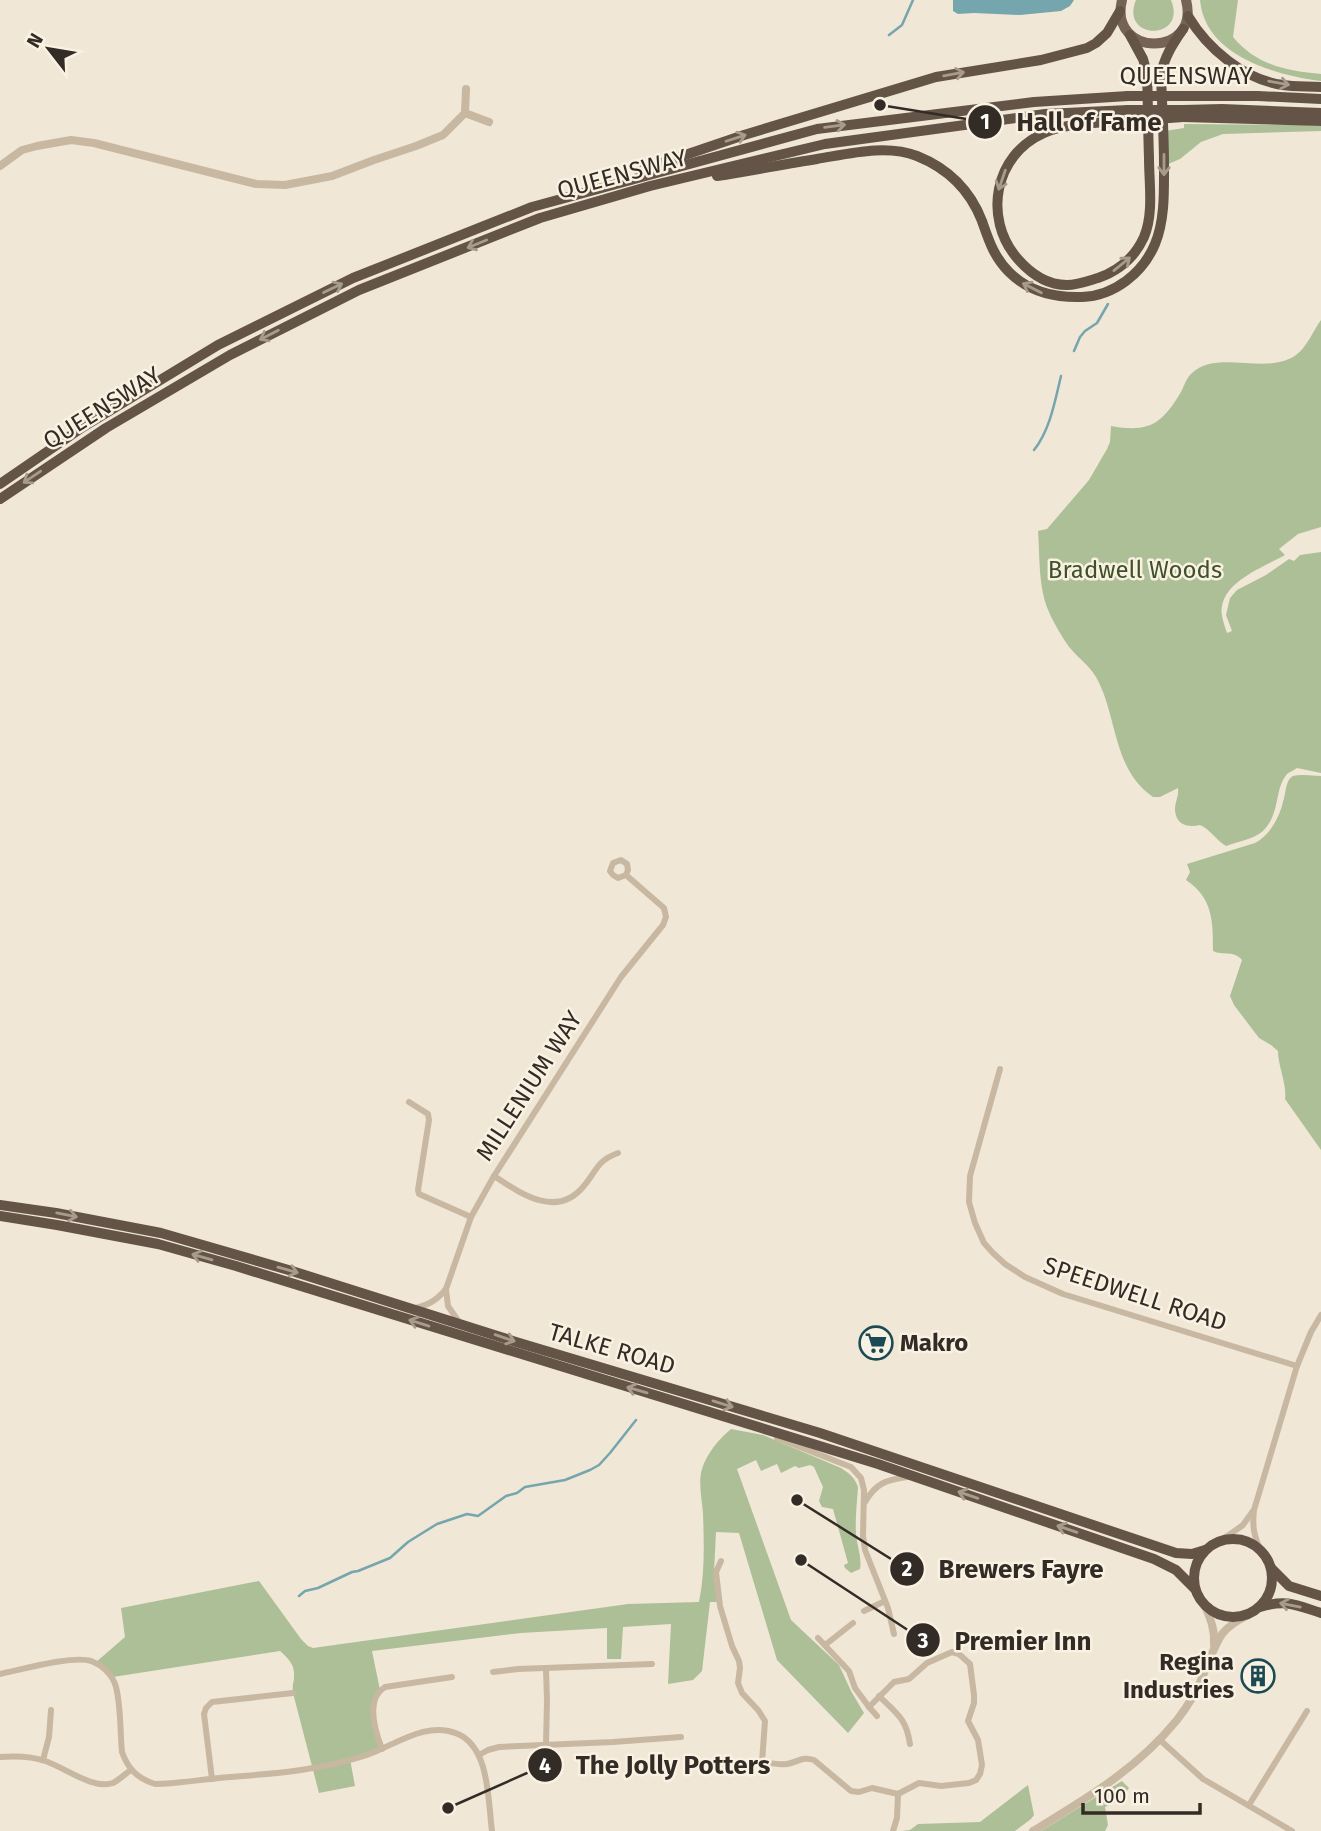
<svg xmlns="http://www.w3.org/2000/svg" width="1321" height="1831" viewBox="0 0 1321 1831" font-family="'Fira Sans',sans-serif">
  <rect width="100%" height="100%" fill="#f0e7d6"/>
  <g fill="#adbf97">
    <path d="M1136,0H1171C1188,41 1119,41 1136,0Z"/>
    <path d="M1200,0H1238L1233,37C1256,65 1287,71 1321,74V81C1275,75 1205,56 1200,0Z"/>
    <polygon points="1184,124 1306,125 1321,126 1321,131 1223,134 1201,142 1180,159 1166,165 1165,131 1184,128"/>
    <path d="M1321,320V527L1298,534L1279,549L1285,555C1264,567 1227,580 1222,606C1220,615 1225,626 1227,633L1232,631L1226,615L1230,598L1237,590L1266,575L1289,559L1294,561L1300,555L1321,552V773L1297,768C1296,769 1288,773 1287,774C1274,789 1281,813 1263,831C1254,839 1237,842 1226,846C1216,840 1211,830 1200,825C1188,828 1176,825 1175,810C1175,802 1179,796 1178,788L1160,797H1153C1112,769 1118,716 1096,677C1089,665 1079,659 1071,649C1066,644 1051,618 1049,612C1038,587 1040,557 1038,531L1047,529L1089,480L1107,449L1110,442L1111,426C1149,433 1162,424 1181,392C1184,386 1187,377 1192,373C1218,349 1267,376 1296,355C1307,347 1313,331 1321,320Z"/>
    <path d="M1304,775L1321,776V1150L1285,1099C1287,1083 1278,1067 1278,1051L1271,1045L1259,1038L1234,1005L1230,996L1242,960C1234,950 1223,956 1213,951C1213,921 1213,898 1186,880L1190,872L1187,864L1255,843C1270,835 1279,818 1283,802C1286,795 1285,780 1293,776C1296,775 1300,775 1304,775Z"/>
    <path d="M731,1429L763,1435L841,1468C849,1473 855,1478 858,1487C857,1503 855,1518 856,1534C857,1546 862,1557 860,1569L851,1573L845,1568L844,1565L848,1563L833,1509L822,1507L819,1501L823,1487L814,1467L810,1465L799,1468L795,1466L781,1473L777,1464L761,1471L756,1460L737,1469L791,1620L839,1665L851,1691L864,1713L848,1733L777,1660L739,1533L716,1532L714,1572L717,1602H710L702,1671L693,1680L668,1684L671,1624L623,1627L621,1659H607V1628L521,1633L372,1651L380,1690L373,1705L382,1749L350,1759L355,1786L319,1793L293,1693C292,1683 294,1684 294,1676C295,1665 288,1658 280,1651L113,1677L95,1663L125,1637L121,1608L259,1581L301,1639L308,1646L313,1648L628,1604L699,1602C705,1573 704,1543 703,1513C702,1500 698,1482 702,1469C707,1453 719,1439 731,1429Z"/>
    <polygon points="1122,1781 1129,1788 1121,1799 1105,1807 1108,1825 1105,1831 1041,1831"/>
    <polygon points="1028,1785 1034,1815 1031,1819 1015,1831 902,1831 910,1830 918,1824 980,1822"/>
  </g>
  <polygon fill="#75a5ad" points="953,0 1074,0 1070,6 1061,11 1020,15 974,13 958,14 953,11"/>
  <g fill="none" stroke-linecap="round" stroke-linejoin="round">
    <g stroke="#75a5ad" stroke-width="2.5">
      <polyline points="889,35 902,25 913,0"/>
      <polyline points="1074,351 1080,337 1085,331 1097,323 1108,304"/>
      <path d="M1034,450C1050,430 1055,401 1061,376"/>
      <polyline points="299,1596 305,1591 318,1588 352,1572 358,1571 390,1558 408,1542 437,1524 467,1514 478,1516 506,1496 517,1493 525,1487 565,1480 590,1470 599,1465 610,1453 636,1420"/>
    </g>
    <g stroke="#c8b8a2" stroke-width="6">
      <polyline points="1000,1069 970,1176 969,1202 975,1223 984,1243 993,1253 1005,1264 1025,1277 1063,1294 1297,1366"/>
      <polyline points="409,1102 428,1114 429,1120 418,1190 419,1194 471,1217"/>
      <path d="M494,1176C520,1193 556,1219 583,1187C597,1171 596,1161 618,1153"/>
      <polyline points="446,1289 448,1306 459,1322"/>
      <path d="M416,1308C430,1304 437,1300 446,1289L471,1217L494,1176L621,977L663,925L666,917L664,908L626,875L618,878L613,875L610,871L613,863L621,860L627,864L628,870L626,875"/>
      <polyline points="777,1438 851,1467 861,1478 864,1490 863,1536 865,1550 888,1608 894,1634"/>
      <path d="M865,1502C876,1483 886,1480 907,1477"/>
      <polyline points="1219,1542 1243,1525 1253,1511"/>
      <path d="M1263,1553C1254,1539 1252,1527 1254,1510L1297,1366L1311,1332L1321,1315"/>
      <polyline points="721,1561 716,1572 720,1606 732,1646 739,1661 740,1668 738,1683 742,1693 758,1710 765,1721 762,1762"/>
      <polyline points="864,1611 885,1601"/>
      <polyline points="818,1638 849,1671 855,1688 869,1707 894,1682 909,1679 927,1663 952,1652 959,1654 970,1664 974,1695 974,1703 968,1721 978,1740 982,1765 980,1774 976,1780 969,1783 941,1786 919,1783 898,1794 897,1818 893,1831"/>
      <polyline points="825,1645 853,1623"/>
      <polyline points="493,1672 518,1669 652,1664"/>
      <path d="M0,1674C20,1670 73,1655 91,1661C102,1665 113,1675 116,1687C121,1706 120,1732 122,1752C128,1769 137,1778 155,1784C176,1784 198,1780 219,1778C268,1774 319,1771 367,1755C395,1745 427,1720 458,1734C490,1748 488,1802 492,1831"/>
      <path d="M879,1696C897,1714 906,1718 910,1744"/>
      <polyline points="869,1707 877,1716"/>
      <polyline points="1160,1740 1203,1779 1292,1831"/>
      <polyline points="546,1744 547,1701 546,1669"/>
      <path d="M382,1749C375,1731 365,1699 385,1687L452,1677"/>
      <polyline points="479,1755 488,1750 499,1747 613,1742 681,1737"/>
      <path d="M0,1757C14,1756 31,1756 45,1761C64,1767 93,1790 113,1783C119,1780 125,1774 131,1770"/>
      <polyline points="43,1760 49,1737 51,1710"/>
      <path d="M752,1761C763,1762 776,1765 787,1764C798,1762 803,1756 814,1760L851,1791L859,1792L872,1788L898,1794"/>
      <polyline points="212,1779 204,1714 206,1708 212,1702 293,1693"/>
      <polyline points="1249,1805 1307,1711"/>
    </g>
    <g stroke="#c8b8a2" stroke-width="8">
      <polyline points="465,113 489,122"/>
      <polyline points="0,166 22,150 37,146 71,140 94,143 256,184 285,185 332,176 374,160 416,146 443,135 465,113 466,89"/>
      <path d="M1205,1606C1211,1620 1215,1630 1214,1645"/>
      <path d="M1033,1831C1087,1798 1136,1770 1177,1720C1188,1706 1198,1689 1204,1673C1210,1660 1214,1646 1222,1634C1229,1625 1238,1620 1248,1615"/>
    </g>
    <path stroke="#756355" stroke-width="10" d="M1122,0C1108,58 1201,58 1186,0"/>
    <g stroke="#645448" stroke-width="10">
      <path d="M1188,16C1207,48 1244,80 1283,85C1295,87 1308,86 1321,87"/>
      <polyline points="1183,96 1258,96 1321,99"/>
      <polyline points="1183,110 1222,109 1321,113"/>
      <polyline points="1183,117 1321,121"/>
      <path d="M1128,121C1101,123 1069,122 1044,133C994,155 983,218 1017,258C1029,272 1046,285 1067,285C1077,285 1088,281 1098,278C1118,271 1135,257 1144,237C1154,213 1149,184 1149,158C1148,130 1148,101 1147,73L1143,59L1130,35"/>
      <polyline points="641,170 744,135 936,77 1041,60 1087,48 1096,43 1107,33 1120,11"/>
      <path d="M717,176C751,171 784,164 817,159C848,154 886,144 917,156C947,168 970,190 982,221C989,241 994,257 1009,272C1029,292 1054,298 1082,297C1114,296 1143,273 1155,244C1165,220 1164,191 1164,165C1164,135 1162,105 1161,75C1164,57 1173,44 1183,29"/>
      <polyline points="0,484 83,427 218,345 353,278 532,207 817,129 1034,102 1128,96"/>
      <polyline points="0,499 106,428 230,355 359,290 540,218 650,186 825,144 1045,114 1128,110"/>
      <polyline points="0,1205 56,1213 161,1233 292,1271 516,1342 820,1433 1176,1553 1192,1554 1205,1550"/>
      <polyline points="0,1216 57,1225 158,1244 236,1266 878,1464 1154,1559 1176,1570 1195,1589"/>
      <circle cx="1233" cy="1578" r="39"/>
      <polyline points="1271,1568 1289,1586 1321,1596"/>
      <path d="M1260,1607C1286,1599 1296,1605 1321,1613"/>
    </g>
    <g stroke="#645448" stroke-width="10">
      <polyline points="1128,96 1183,96"/>
      <polyline points="1128,110 1183,110"/>
      <polyline points="1128,121 1183,117"/>
    </g>
  </g>
  <defs><path id="oneway-shaft" d="M-6 0H5M1.5-3L5.5 0L1.5 3" fill="none" stroke-width="1.6" stroke-linecap="round" stroke-linejoin="round" transform="scale(1.75)"/></defs>
  <g stroke="#a79b8d">
    <use href="#oneway-shaft" transform="translate(954 74) rotate(-10)"/>
    <use href="#oneway-shaft" transform="translate(1279 83) rotate(10)"/>
    <use href="#oneway-shaft" transform="translate(835 126) rotate(-7)"/>
    <use href="#oneway-shaft" transform="translate(736 138) rotate(-18)"/>
    <use href="#oneway-shaft" transform="translate(1164 165) rotate(90)"/>
    <use href="#oneway-shaft" transform="translate(1002 180) rotate(109)"/>
    <use href="#oneway-shaft" transform="translate(477 244) rotate(158)"/>
    <use href="#oneway-shaft" transform="translate(1122 264) rotate(-39)"/>
    <use href="#oneway-shaft" transform="translate(333 288) rotate(-26)"/>
    <use href="#oneway-shaft" transform="translate(1032 288) rotate(-153)"/>
    <use href="#oneway-shaft" transform="translate(269 335) rotate(153)"/>
    <use href="#oneway-shaft" transform="translate(32 477) rotate(146)"/>
    <use href="#oneway-shaft" transform="translate(67 1215) rotate(11)"/>
    <use href="#oneway-shaft" transform="translate(202 1257) rotate(-164)"/>
    <use href="#oneway-shaft" transform="translate(288 1270) rotate(16)"/>
    <use href="#oneway-shaft" transform="translate(419 1323) rotate(-163)"/>
    <use href="#oneway-shaft" transform="translate(505 1338) rotate(19)"/>
    <use href="#oneway-shaft" transform="translate(637 1390) rotate(-164)"/>
    <use href="#oneway-shaft" transform="translate(723 1404) rotate(17)"/>
    <use href="#oneway-shaft" transform="translate(968 1495) rotate(-161)"/>
    <use href="#oneway-shaft" transform="translate(1067 1529) rotate(-161)"/>
    <use href="#oneway-shaft" transform="translate(1290 1605) rotate(-169)"/>
  </g>
  <defs>
    <symbol id="supermarket-ring" viewBox="-11 -11 22 22"><circle r="9.5" fill="#f9f1e2" stroke="#1b4a54" stroke-width="1.5"/><path d="M-6-5.5h2.5l.6 2H6L4.5 2H-2.5L-4.4-4H-6ZM-1.5 3.2a1.3 1.3 0 1 0 .1 0ZM3 3.2a1.3 1.3 0 1 0 .1 0Z" fill="#1b4a54"/></symbol>
    <symbol id="building-ring" viewBox="-11 -11 22 22"><circle r="9.5" fill="#f9f1e2" stroke="#1b4a54" stroke-width="1.5"/><path d="M-4-6H4V6H1V3H-1V6H-4ZM-2.5-4.3h1.7v1.8h-1.7ZM.8-4.3h1.7v1.8H.8ZM-2.5-1h1.7V.8h-1.7ZM.8-1h1.7V.8H.8Z" fill="#1b4a54"/></symbol>
  </defs>
  <g fill-rule="evenodd">
    <use href="#supermarket-ring" x="857" y="1324" width="38" height="38"/>
    <use href="#building-ring" x="1239" y="1657" width="38" height="38"/>
  </g>
  <g text-anchor="middle" dominant-baseline="central" stroke-width="5" stroke-linejoin="round" paint-order="stroke">
    <g font-size="24" fill="#332b25" stroke="#f9f1e2">
      <text x="1186" y="76">QUEENSWAY</text>
      <text transform="translate(622 174) rotate(-15)">QUEENSWAY</text>
      <text transform="translate(102 408) rotate(-32)">QUEENSWAY</text>
      <text transform="translate(529 1086) rotate(-57)">MILLENIUM WAY</text>
      <text transform="translate(1135 1294) rotate(18)">SPEEDWELL ROAD</text>
      <text transform="translate(612 1349) rotate(16)">TALKE ROAD</text>
    </g>
    <g font-size="24" fill="#3e5129" stroke="#f9f1e2">
      <text x="1135" y="570">Bradwell Woods</text>
    </g>
    <g font-size="24" font-weight="bold" fill="#332b25" stroke="#f9f1e2" text-anchor="start">
      <text x="900" y="1343">Makro</text>
      <text x="1234" y="1662" text-anchor="end">Regina<tspan x="1234" dy="28">Industries</tspan></text>
    </g>
  </g>
  <path fill="none" stroke="#332b25" stroke-width="2.5" d="M880 105L985 122M797 1500L907 1569M801 1560L923 1640M448 1808L545 1765"/>
  <g fill="#332b25" stroke="#f9f1e2" stroke-width="2.5">
    <circle cx="880" cy="105" r="7"/>
    <circle cx="797" cy="1500" r="7"/>
    <circle cx="801" cy="1560" r="7"/>
    <circle cx="448" cy="1808" r="7"/>
    <circle cx="985" cy="122" r="18"/>
    <circle cx="907" cy="1569" r="18"/>
    <circle cx="923" cy="1640" r="18"/>
    <circle cx="545" cy="1765" r="18"/>
  </g>
  <g font-size="21" text-anchor="middle" font-weight="bold" fill="#fff">
    <text x="985" y="129">1</text>
    <text x="907" y="1576">2</text>
    <text x="923" y="1648">3</text>
    <text x="545" y="1773">4</text>
  </g>
  <g font-size="26" text-anchor="middle" font-weight="bold" fill="#332b25" stroke="#f9f1e2" stroke-width="5" stroke-linejoin="round" paint-order="stroke">
    <text x="1089" y="131">Hall of Fame</text>
    <text x="1021" y="1578">Brewers Fayre</text>
    <text x="1023" y="1650">Premier Inn</text>
    <text x="673" y="1774">The Jolly Potters</text>
  </g>
  <g transform="translate(49 49) rotate(301)" stroke="#f9f1e2" stroke-width="5" paint-order="stroke">
  <path d="M0-5L12 26L0 18L-12 26Z" fill="#332b25"/>
  <text y="-10" font-size="19" font-weight="bold" text-anchor="middle" fill="#332b25">N</text>
  </g>
  <path d="M1083 1803v10h117v-10" fill="none" stroke="#332b25" stroke-width="3.5"/>
  <text x="1094" y="1803" font-size="21" fill="#332b25" stroke="#f9f1e2" stroke-width="5" paint-order="stroke">100 m</text>
</svg>
